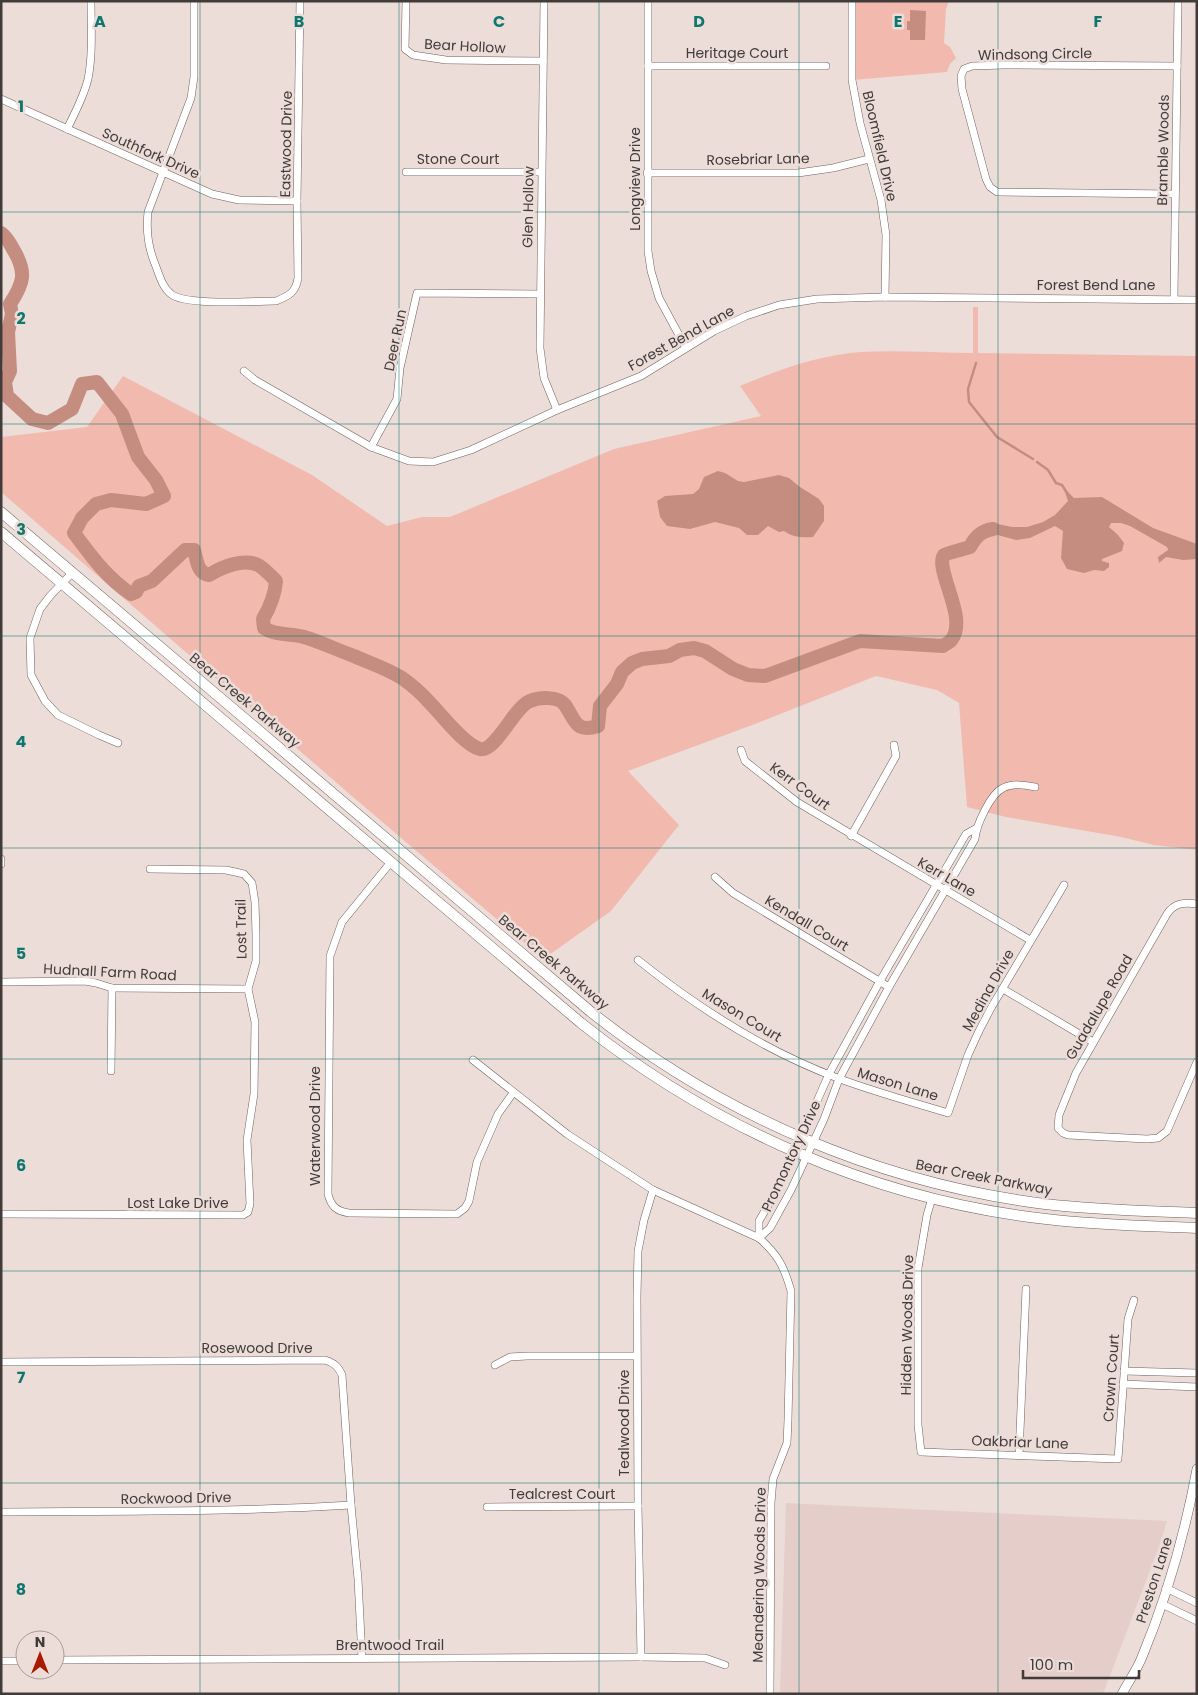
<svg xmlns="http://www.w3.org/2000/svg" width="1198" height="1695" viewBox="0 0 1198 1695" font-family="Poppins,sans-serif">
  <rect width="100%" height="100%" fill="#ecddd9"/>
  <polygon fill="#e5cec9" points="786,1503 868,1507 1167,1521 1159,1547 1103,1694 780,1694"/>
  <g fill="#f2baaf">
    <polygon points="852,1 949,1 946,9 944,43 950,47 956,58 950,64 947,72 852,80"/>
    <path d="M973,307H978V353L1197,356V850L1154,845L1121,837L1006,817L967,807L959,703L937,690L876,676L755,724L628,771L679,825L611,911L549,955L527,945L353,797L1,492V437L87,427L123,376L312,475L387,526L422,517H450L614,449L761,416L740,386C778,370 819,355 861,352C897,350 937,353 973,353Z"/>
  </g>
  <g fill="#c58c80">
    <polygon points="910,10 926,11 925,40 910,40 910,30 907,30 907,21 910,21"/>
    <path d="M718,471L725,473L738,481L744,482L779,475L789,478L800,487L819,499L824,506V521L813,537C802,538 792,537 784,531L779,532L768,526L758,535H747L739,528L715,522L690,529L667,526L660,517L657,501L665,496L693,494L699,489L704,477Z"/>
    <polygon points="1067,491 1074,498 1102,497 1153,528 1197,544 1197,559 1183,560 1166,557 1159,563 1158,557 1168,550 1167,547 1130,526 1121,523 1111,523 1109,527 1118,535 1124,543 1122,551 1102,559 1102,561 1109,563 1109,567 1104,571 1094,570 1084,573 1067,569 1061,558 1063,531 1055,526 1030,538 1016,540 994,534 983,537 977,536 976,529 985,524 993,523 1012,527 1027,527 1043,522 1055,515 1068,501 1065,492"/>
  </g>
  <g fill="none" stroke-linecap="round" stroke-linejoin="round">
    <g stroke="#c58c80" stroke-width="2.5">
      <polyline points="976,363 968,389 969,402 997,437 1033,459"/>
      <polyline points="1037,462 1048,470 1056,483 1062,485 1067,493"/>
    </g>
    <path stroke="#c58c80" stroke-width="14" d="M1,233C7,237 10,243 13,249C27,272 24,283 10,304L12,314L8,332L10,371L5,382L7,396L32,419L48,423L72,409L82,384L97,382L122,414L138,457L156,480L164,496L146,504L111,500L96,504L82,518L74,533C91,556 107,578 131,594L136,592L139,586L152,581L185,550H194C197,560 197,573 209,575C222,567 243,558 258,565C265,569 271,576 276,581C275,596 270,607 263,619L264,628C275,636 291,633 304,637C321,642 337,650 354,656C370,663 386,668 402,678C412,685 422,694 430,703C441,714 464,745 480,749C496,752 514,707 530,701C539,697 559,696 565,705C576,721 575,733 598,726L600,706L617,684L622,672L632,663L642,659L669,656L680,650L694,648L705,651L733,669L748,675L765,676L860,641L943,646C945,644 951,642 952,639C968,617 934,569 944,555C946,553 965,549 970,547C975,537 981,531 993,529"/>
    <defs>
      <g id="minor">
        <path d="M194,1V77L191,98L148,212C146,230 148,247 155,264C159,274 162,287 171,294C185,306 255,301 276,301C289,296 296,292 298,278L297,201L300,1"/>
        <polyline points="406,1 405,49 413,55 446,60 543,61"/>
        <polyline points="544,1 540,348 544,378 557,410"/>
        <polyline points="648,1 648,251 651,271 659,298 686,348"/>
        <polyline points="852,1 852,80 860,123 881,200 886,235 885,297"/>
        <polyline points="648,66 826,66"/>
        <polyline points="1,99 212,194 239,200 297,201"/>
        <path d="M67,129C75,113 84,96 88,79C93,54 91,27 91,1"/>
        <polyline points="406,172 541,172"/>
        <polyline points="647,173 798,173 833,168 869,159"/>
        <polyline points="1175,194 997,192 990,187 986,179 962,89 961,76 964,69 972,66 1004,65 1177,66"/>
        <polyline points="1174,298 1178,1"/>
        <polyline points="244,371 255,380 371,447 409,461 433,462 471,450 557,410 641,376 714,331 746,316 779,305 817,299 885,297 1197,300"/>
        <polyline points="371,447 397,399 400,368 417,293 540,294"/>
        <polyline points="72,573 50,596 40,609 30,638 31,675 45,701 58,715 99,735 118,743"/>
        <polyline points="741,750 745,761 797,802 1030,940"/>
        <polyline points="851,836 896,756 894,745"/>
        <polyline points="1,859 1,864"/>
        <path d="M391,862L342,922L330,956L328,1194C331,1206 336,1211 349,1213L457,1214L465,1208L469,1201L477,1162L498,1114L513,1093"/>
        <polyline points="715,877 733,893 889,987"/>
        <path d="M1197,904C1184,902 1174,903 1167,914L1076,1073L1059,1115L1058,1128L1063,1133L1068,1135L1147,1139L1158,1138L1167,1131L1197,1062"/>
        <path d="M638,960C698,1008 767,1052 840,1079C875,1092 912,1102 948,1113L968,1055L979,1031L991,1008L1064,885"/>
        <polyline points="1,982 85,981 96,983 112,988 248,989"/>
        <polyline points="1003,989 1093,1042"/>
        <path d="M473,1060L567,1134L653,1190L759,1238C778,1255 784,1266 791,1291L788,1420L787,1443L773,1479L771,1503L770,1694"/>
        <polyline points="111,1071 112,988"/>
        <polyline points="932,1198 927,1215 918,1268 918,1425 921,1452 1118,1459 1128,1319 1134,1300"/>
        <polyline points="1,1214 243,1215 248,1212 250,1204 247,1140 254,1094 255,1022 248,989 256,961 256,934 255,902 252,883 244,874 226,870 150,869"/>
        <path d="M759,1238L770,1228L791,1190L824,1119L839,1079L889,987L975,839C976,826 990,794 1003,788C1013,783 1024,785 1035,787"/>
        <polyline points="759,1238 759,1221 780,1185 829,1074 880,981 966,834 975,829"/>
        <path d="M1,1362L325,1360C334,1363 338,1366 342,1375L351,1505L358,1579L362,1658"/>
        <polyline points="495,1365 510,1357 527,1356 636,1356"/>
        <polyline points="1124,1371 1197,1373"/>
        <polyline points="1123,1384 1197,1387"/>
        <polyline points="1019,1455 1026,1289"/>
        <polyline points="487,1507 638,1506"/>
        <path d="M1,1512C118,1511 235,1512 351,1505"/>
        <polyline points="1166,1588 1197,1603"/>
        <polyline points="1162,1604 1197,1621"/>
        <polyline points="641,1657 638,1506 637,1297 638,1251 644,1220 653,1190"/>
        <polyline points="55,1660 641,1657 705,1658 725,1665"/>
        <polyline points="1,1661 25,1661"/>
      </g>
      <path id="tertiary" d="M1122,1694C1128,1682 1137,1670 1142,1657C1167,1597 1185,1533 1197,1469"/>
      <g id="secondary">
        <path d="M1,512L591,1012C722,1116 879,1183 1045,1204C1096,1210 1146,1211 1197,1213"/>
        <path d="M1,532L581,1023C714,1129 876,1200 1046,1219C1096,1225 1146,1226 1197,1228"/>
      </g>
    </defs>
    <use href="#minor" stroke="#6e605d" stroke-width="8"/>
    <use href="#tertiary" stroke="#6e605d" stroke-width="10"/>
    <use href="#secondary" stroke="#6e605d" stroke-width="11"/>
    <use href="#minor" stroke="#fff" stroke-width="7"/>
    <use href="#tertiary" stroke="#fff" stroke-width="9"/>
    <use href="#secondary" stroke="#fff" stroke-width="10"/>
  </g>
  <path fill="none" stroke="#0f766e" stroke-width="1" stroke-opacity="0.55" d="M200,1V1694M399,1V1694M599,1V1694M799,1V1694M998,1V1694M1,212H1197M1,424H1197M1,636H1197M1,848H1197M1,1059H1197M1,1271H1197M1,1483H1197"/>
  <g text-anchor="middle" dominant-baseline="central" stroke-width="5" stroke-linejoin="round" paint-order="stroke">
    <g font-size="14" fill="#413b3a" stroke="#ecddd9">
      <text transform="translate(465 46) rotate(3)">Bear Hollow</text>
      <text x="737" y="53">Heritage Court</text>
      <text transform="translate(1035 54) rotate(-1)">Windsong Circle</text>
      <text transform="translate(286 144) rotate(-89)">Eastwood Drive</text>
      <text transform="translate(880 146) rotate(77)">Bloomfield Drive</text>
      <text transform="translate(1163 150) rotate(-89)">Bramble Woods</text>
      <text transform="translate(151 153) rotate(24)">Southfork Drive</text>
      <text x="458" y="159">Stone Court</text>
      <text transform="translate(758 159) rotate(-1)">Rosebriar Lane</text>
      <text transform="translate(635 179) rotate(-90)">Longview Drive</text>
      <text transform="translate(528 207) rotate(-89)">Glen Hollow</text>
      <text x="1096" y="285">Forest Bend Lane</text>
      <text transform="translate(681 338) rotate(-29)">Forest Bend Lane</text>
      <text transform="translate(395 340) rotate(-78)">Deer Run</text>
      <text transform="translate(245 700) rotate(40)">Bear Creek Parkway</text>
      <text transform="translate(800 786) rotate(36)">Kerr Court</text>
      <text transform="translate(947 877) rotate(30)">Kerr Lane</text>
      <text transform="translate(807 923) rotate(31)">Kendall Court</text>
      <text transform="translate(241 929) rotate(-91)">Lost Trail</text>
      <text transform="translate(554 962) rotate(40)">Bear Creek Parkway</text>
      <text transform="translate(110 972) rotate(3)">Hudnall Farm Road</text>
      <text transform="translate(988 990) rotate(-61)">Medina Drive</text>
      <text transform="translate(1099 1007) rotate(-60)">Guadalupe Road</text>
      <text transform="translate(742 1015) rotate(31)">Mason Court</text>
      <text transform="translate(898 1084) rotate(17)">Mason Lane</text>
      <text transform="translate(315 1126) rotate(-90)">Waterwood Drive</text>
      <text transform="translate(791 1156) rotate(-65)">Promontory Drive</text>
      <text transform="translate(984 1177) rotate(11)">Bear Creek Parkway</text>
      <text x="178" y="1203">Lost Lake Drive</text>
      <text transform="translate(907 1325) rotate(-89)">Hidden Woods Drive</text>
      <text x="257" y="1348">Rosewood Drive</text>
      <text transform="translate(1111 1378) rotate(-86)">Crown Court</text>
      <text transform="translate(624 1423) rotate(-90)">Tealwood Drive</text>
      <text transform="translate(1020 1442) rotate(2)">Oakbriar Lane</text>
      <text x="562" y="1494">Tealcrest Court</text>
      <text transform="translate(176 1498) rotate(-1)">Rockwood Drive</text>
      <text transform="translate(759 1575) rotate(-89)">Meandering Woods Drive</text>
      <text transform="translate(1154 1580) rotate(-72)">Preston Lane</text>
      <text x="390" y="1645">Brentwood Trail</text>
    </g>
  </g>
  <g font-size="16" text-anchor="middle" font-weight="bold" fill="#0f766e" stroke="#ecddd9" stroke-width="5" stroke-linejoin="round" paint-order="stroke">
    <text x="100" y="27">A</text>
    <text x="299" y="27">B</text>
    <text x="499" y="27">C</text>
    <text x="699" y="27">D</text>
    <text x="898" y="27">E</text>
    <text x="1098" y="27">F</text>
    <text x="21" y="112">1</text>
    <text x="21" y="324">2</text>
    <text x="21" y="535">3</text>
    <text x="21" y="747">4</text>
    <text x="21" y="959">5</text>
    <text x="21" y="1171">6</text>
    <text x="21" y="1383">7</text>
    <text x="21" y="1595">8</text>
  </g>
  <rect width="1198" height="1695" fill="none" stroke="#413b3a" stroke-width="5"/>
  <g transform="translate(40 1655)"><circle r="24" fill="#ecddd9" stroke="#a89c99"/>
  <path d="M0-4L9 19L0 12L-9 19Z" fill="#a91903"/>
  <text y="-8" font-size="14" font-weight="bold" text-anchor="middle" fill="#413b3a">N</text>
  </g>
  <path d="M1023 1670v8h116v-8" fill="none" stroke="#413b3a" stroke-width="2.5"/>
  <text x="1030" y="1670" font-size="15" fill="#413b3a" stroke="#ecddd9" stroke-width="4" paint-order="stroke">100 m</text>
</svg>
